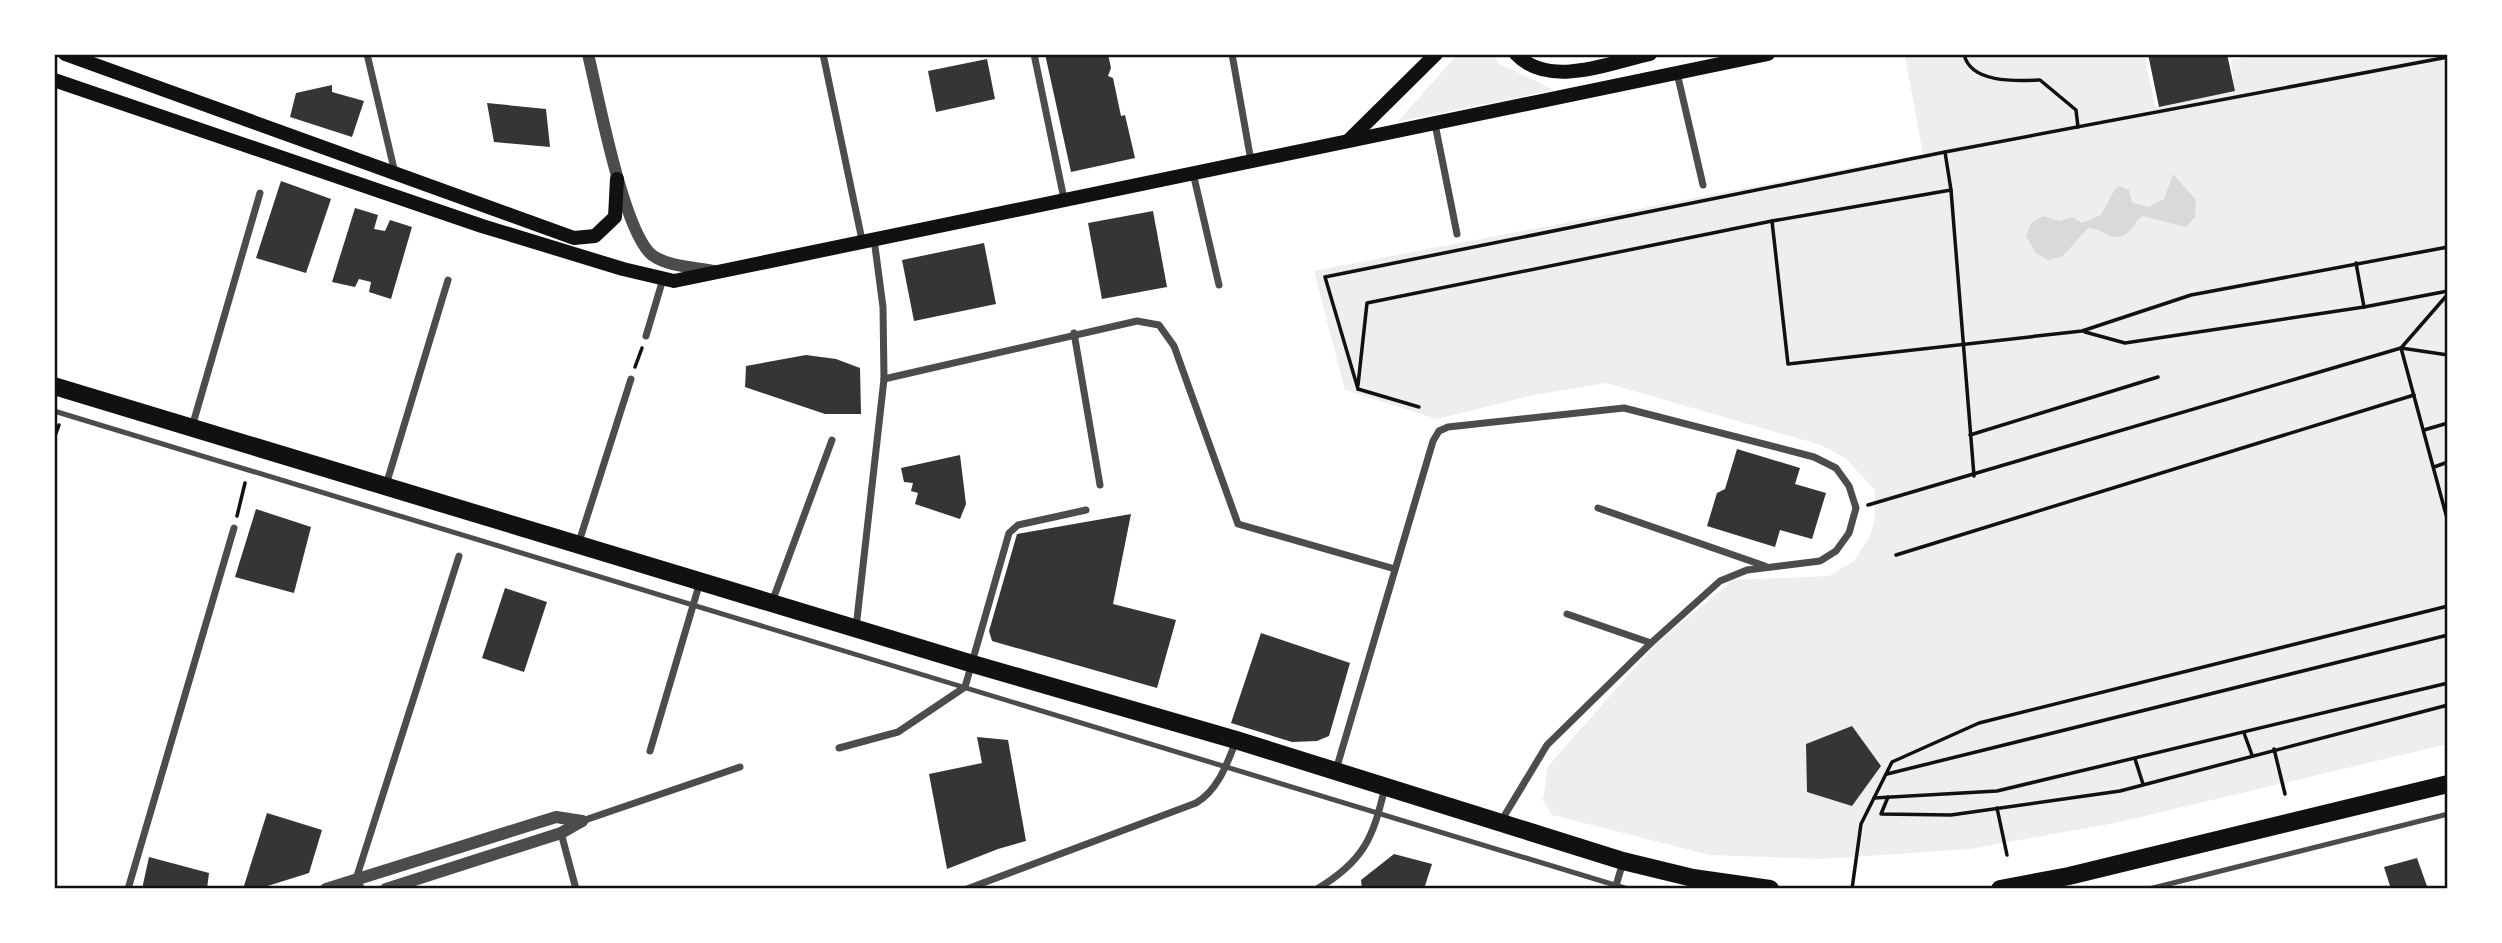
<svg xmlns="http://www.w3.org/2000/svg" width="2502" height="943" viewBox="0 0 2502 943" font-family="'Source Sans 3',sans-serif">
  <rect width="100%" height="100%" fill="#fff"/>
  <g fill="#eee">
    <polygon points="1458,54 1495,54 1498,63 1554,90 1397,122"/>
    <polygon points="1914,54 2144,54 2155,106 2159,107 2235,91 2231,60 2265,54 2448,54 2448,744 2115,823 1969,849 1823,859 1710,855 1552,815 1543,800 1548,766 1656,644 1733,580 1829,576 1854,561 1870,536 1875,517 1875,490 1845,458 1821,445 1606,383 1534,395 1437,419 1345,390 1314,271 1923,154 1905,56"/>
  </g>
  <path fill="#d9d9d9" d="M2173,174L2196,200L2195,217L2186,227L2143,216C2135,220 2134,228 2127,233C2112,245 2103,227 2088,228L2063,256L2048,260L2036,253L2026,236L2031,223L2043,216L2059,221L2072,217L2082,223L2101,215L2115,189L2120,186L2129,190L2132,203L2149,207L2164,199Z"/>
  <g fill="#353535">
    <polygon points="1045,54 1108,54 1111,68 1108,76 1113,78 1121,116 1125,115 1135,158 1071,172"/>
    <polygon points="2148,54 2227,54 2235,91 2159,107"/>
    <polygon points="987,59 995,99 936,112 928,71"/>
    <polygon points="332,85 332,92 364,101 352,137 290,117 296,93"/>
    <polygon points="487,103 546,109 550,147 494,142"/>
    <polygon points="281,181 331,199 306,273 256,258"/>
    <polygon points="355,208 378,215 374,229 385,231 390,220 412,227 391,299 369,292 371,282 359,279 355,287 332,282"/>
    <polygon points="1153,211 1167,287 1102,299 1088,223"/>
    <polygon points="984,243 996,304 914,321 902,260"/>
    <polygon points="806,355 836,359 860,368 861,414 825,414 745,387 746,366"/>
    <polygon points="1737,449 1800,468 1795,484 1826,493 1812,539 1780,530 1775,547 1707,526 1717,493 1725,489"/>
    <polygon points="960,455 966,504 960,519 915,504 918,493 911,491 913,483 904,482 901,468"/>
    <polygon points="256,509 311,527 294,593 235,577"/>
    <polygon points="1131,514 1113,604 1176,620 1157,688 992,641 989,631 1017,534"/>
    <polygon points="505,588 547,602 524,672 482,658"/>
    <polygon points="1261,633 1350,663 1329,736 1317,741 1292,742 1231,723"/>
    <polygon points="1852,726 1881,766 1852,806 1807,792 1806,744"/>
    <polygon points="977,737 1008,740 1026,841 998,849 947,869 929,774 982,763"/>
    <polygon points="267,813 322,830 309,873 258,889 243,889"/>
    <polygon points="1394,854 1432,864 1424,889 1362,889 1361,880"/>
    <polygon points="149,857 209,873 207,889 142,889"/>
    <polygon points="2417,858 2428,889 2391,889 2384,867"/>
  </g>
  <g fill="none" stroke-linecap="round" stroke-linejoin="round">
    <g stroke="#111" stroke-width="3.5">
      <path d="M1964,54C1970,84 2018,81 2040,80L2076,110L2078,127"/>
      <polyline points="1945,152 1951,190"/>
      <polyline points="1772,221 1788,364 2082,331 2191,295 2448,247"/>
      <polyline points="2356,263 2364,307"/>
      <polyline points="2085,332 2125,343 2364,307 2448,291"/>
      <polyline points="2401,348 2448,522"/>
      <polyline points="2401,348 2448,294"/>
      <polyline points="635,367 642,348"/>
      <polyline points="1358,385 1367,303 1772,221 1951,190 1974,476"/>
      <polyline points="1358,389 1325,277 1945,152 2448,57"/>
      <polyline points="1358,389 1419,407"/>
      <polyline points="2424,430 2448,423"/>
      <polyline points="1970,435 2158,377"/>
      <polyline points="54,439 59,425"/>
      <polyline points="2434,467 2448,462"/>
      <polyline points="1868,505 2401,348 2448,355"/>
      <polyline points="237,516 245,483"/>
      <polyline points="1896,555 2414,395"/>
      <polyline points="2244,733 2252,755"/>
      <polyline points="2274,749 2285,794"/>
      <polyline points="2135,759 2143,784"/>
      <polyline points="1887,774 2448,635"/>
      <polyline points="1888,797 1881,814 1951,815 2120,791 2448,705"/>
      <polyline points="1874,798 1997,791 2448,683"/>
      <polyline points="1997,808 2007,855"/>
      <polyline points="1852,889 1861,824 1892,762 1979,723 2448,606"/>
    </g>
    <g stroke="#4c4c4c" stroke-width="5">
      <polyline points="54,411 1628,889"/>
      <polyline points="2149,889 2448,814"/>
    </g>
    <g stroke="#4c4c4c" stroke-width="7">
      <polyline points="367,54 395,173"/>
      <polyline points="823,54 862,240"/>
      <polyline points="1034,54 1064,199"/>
      <polyline points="1232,54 1251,161"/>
      <polyline points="1677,73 1703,185"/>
      <polyline points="1435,124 1457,234"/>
      <polyline points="1193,173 1219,285"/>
      <polyline points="1074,333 1100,485"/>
      <polyline points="646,336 663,279"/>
      <polyline points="884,379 1137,321 1159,325 1174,346 1238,524 1395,569"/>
      <polyline points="192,427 260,193"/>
      <polyline points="386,485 448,280"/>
      <polyline points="1598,508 1765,566"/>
      <polyline points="578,545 631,379"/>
      <polyline points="772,602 832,440"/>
      <polyline points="1567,614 1651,643"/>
      <polyline points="856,628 884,379 883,307 874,239"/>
      <polyline points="839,748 898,732 965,687 1009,533 1018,525 1086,510"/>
      <polyline points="650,751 700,582"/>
      <polyline points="1336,770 1433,441 1439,431 1448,427 1624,408 1814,457 1836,468 1849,486 1856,508 1849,533 1836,551 1820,561 1747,570 1720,581 1651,643 1547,745 1500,823"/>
      <polyline points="582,821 740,767"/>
      <polyline points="561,833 576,889"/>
      <polyline points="128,889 234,528"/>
      <polyline points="362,889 356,879 459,556"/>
      <path d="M967,889L1196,803C1218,790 1227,764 1236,741"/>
      <path d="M1317,889C1364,861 1373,838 1385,787"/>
      <polyline points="1615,889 1623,862"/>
    </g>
    <g stroke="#4c4c4c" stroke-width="12">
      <path d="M588,54C598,95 623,231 652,255C668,267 695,267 715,271"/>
      <polyline points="326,889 556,817 582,821"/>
      <polyline points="386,889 561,833 582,821"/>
    </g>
    <g stroke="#111" stroke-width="14">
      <polyline points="65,54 574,238 595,236 615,217 617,179"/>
      <path d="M1516,54C1549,89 1609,63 1650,54"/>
      <polyline points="54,80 482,226 623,269 674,281 1768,54"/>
      <polyline points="1349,140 1436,54"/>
    </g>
    <g stroke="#111" stroke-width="18">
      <polyline points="54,386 973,664 1236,740 1623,861 1693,878 1770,889"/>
      <polyline points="2000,889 2069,876 2448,784"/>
    </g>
  </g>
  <rect width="2502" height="943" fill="none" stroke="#ffffff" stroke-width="112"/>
  <rect x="56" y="56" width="2390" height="831" fill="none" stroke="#111" stroke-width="2.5"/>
</svg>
